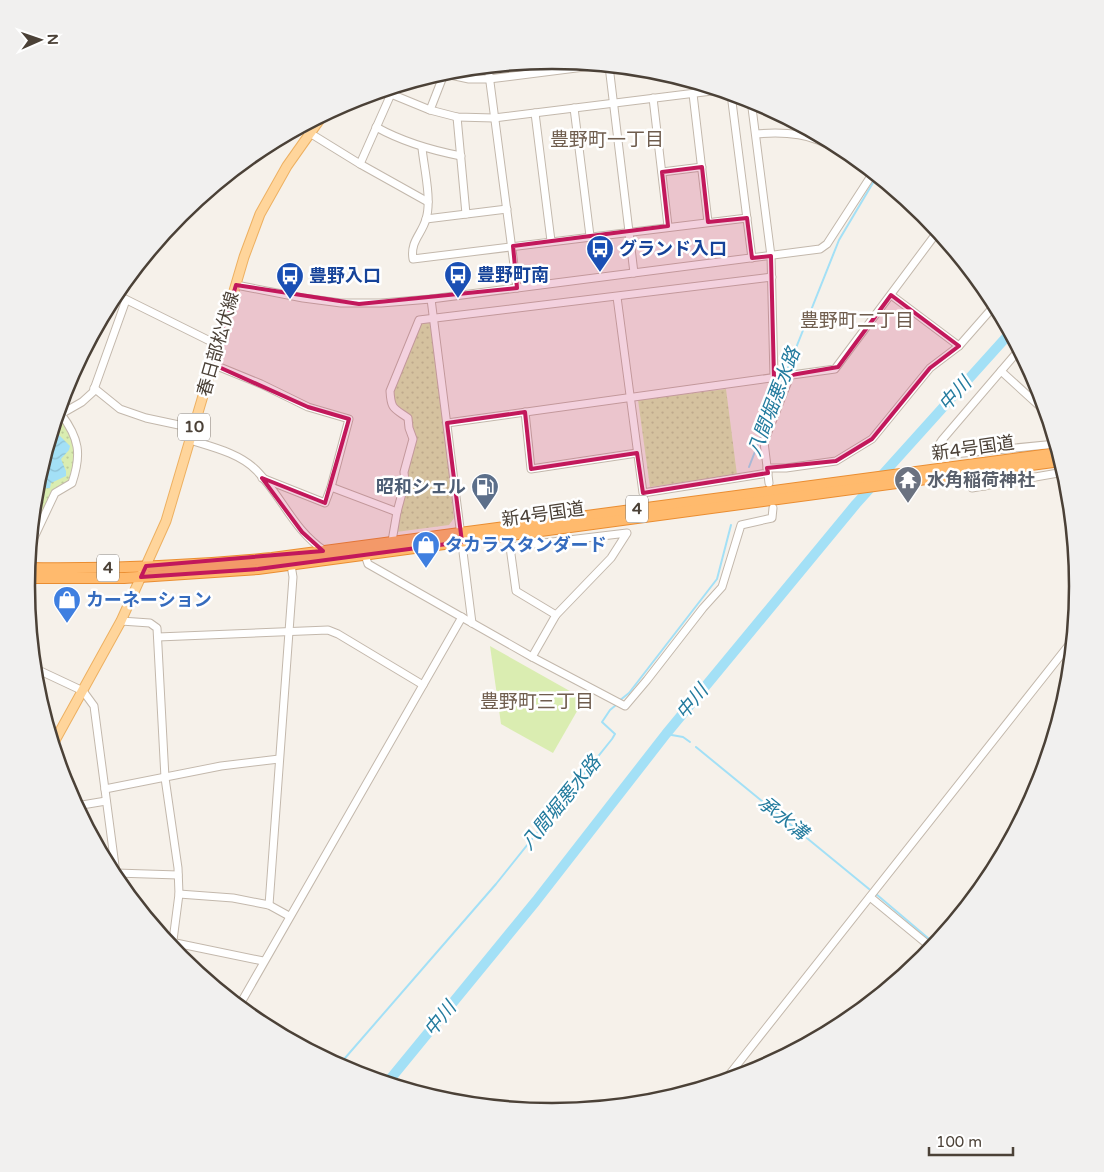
<svg xmlns="http://www.w3.org/2000/svg" width="1104" height="1172" viewBox="0 0 1104 1172" font-family="'Varela Round','Noto Sans JP',sans-serif">
  <defs>
    <pattern id="park-dots" width="8" height="8" patternUnits="userSpaceOnUse" patternTransform="scale(1.25)"><rect width="8" height="8" fill="#daedb1"/><path d="M2 2h.1M6 6h.1" fill="none" stroke="#bdcc99" stroke-width="1.8" stroke-linecap="round"/></pattern>
    <pattern id="water-waves" width="16" height="10" patternUnits="userSpaceOnUse" patternTransform="scale(1.25)"><rect width="16" height="10" fill="#a3e0f6"/><path d="M0 5q4-4 8 0t8 0" fill="none" stroke="#8ec1d4"/></pattern>
  </defs>
  <rect width="100%" height="100%" fill="#f6f1ea"/>
  <polygon fill="#daedb1" points="490,646 584,699 553,753 501,724"/>
  <g fill="url(#park-dots)">
    <path d="M430,320L448,463L454,518L449,525L396,532L407,472L416,438L412,428L411,416L394,406C389,382 410,346 420,323Z"/>
    <polygon points="726,389 737,475 650,487 638,400"/>
    <path d="M57,416C75,439 78,453 69,481L55,488L35,529L32,527L36,483Z"/>
  </g>
  <polygon fill="url(#water-waves)" points="53,429 70,446 69,450 61,459 66,471 66,476 51,483 50,488 37,489 36,483"/>
  <g fill="none" stroke-linecap="round" stroke-linejoin="round">
    <g stroke="#a3e0f6" stroke-width="2">
      <polyline points="786,373 839,240 877,176"/>
      <polyline points="749,467 783,379"/>
      <polyline points="619,701 629,693 717,579 731,525"/>
      <polyline points="666,734 683,737 690,742"/>
      <polyline points="696,747 869,889"/>
      <polyline points="876,894 935,944"/>
      <polyline points="339,1065 496,884 612,739 615,734 602,722 610,710 616,705"/>
    </g>
    <polyline stroke="#a3e0f6" stroke-width="10" points="387,1083 536,901 666,734 856,504 1010,333"/>
    <defs>
      <g id="minor">
        <polyline points="609,66 634,273"/>
        <polyline points="488,67 517,288"/>
        <polyline points="441,73 469,79 489,79 600,65"/>
        <polyline points="386,90 391,94 430,110 457,117 494,118 720,90"/>
        <polyline points="693,94 708,222"/>
        <polyline points="731,94 752,258"/>
        <polyline points="653,98 668,226"/>
        <polyline points="751,100 771,256 774,378"/>
        <polyline points="574,108 590,236"/>
        <polyline points="430,110 444,74"/>
        <polyline points="535,113 551,241"/>
        <polyline points="457,117 466,214"/>
        <polyline points="300,127 360,164 428,202"/>
        <path d="M376,127C403,142 430,150 461,156"/>
        <path d="M756,134C811,129 829,142 872,175"/>
        <path d="M422,148C424,168 432,200 426,219C422,234 410,241 413,259L747,218"/>
        <polyline points="360,164 391,94"/>
        <polyline points="662,172 702,167"/>
        <polyline points="426,219 507,209"/>
        <polyline points="236,285 303,298 341,303 381,303 431,299 820,249 827,244 873,173"/>
        <polyline points="115,294 218,345"/>
        <polyline points="891,295 959,346"/>
        <polyline points="617,297 643,493 768,473"/>
        <polyline points="431,299 472,623"/>
        <polyline points="1019,350 942,440 935,451 943,455 1056,444"/>
        <polyline points="212,364 261,384 308,407 349,419 331,487 325,503 262,478"/>
        <polyline points="1001,371 1046,412"/>
        <polyline points="94,388 120,409 146,418 193,428"/>
        <polyline points="525,412 531,469 637,453"/>
        <polyline points="447,423 835,369 938,231"/>
        <path d="M190,440C212,447 239,453 256,470C282,496 293,530 325,551"/>
        <polyline points="767,468 786,468 836,461 872,439 930,368 959,346 995,305"/>
        <polyline points="984,477 985,486"/>
        <polyline points="769,483 764,442 790,376"/>
        <polyline points="331,487 397,512"/>
        <polyline points="972,488 1064,472"/>
        <polygon points="627,533 611,558 556,615 516,591 510,547"/>
        <path d="M392,541L397,512L405,482L404,472L413,439L409,428L408,418C394,408 391,410 390,391L419,320L772,277"/>
        <path d="M30,546L55,493L72,483C82,454 79,438 61,414L82,402L93,392L126,300"/>
        <polyline points="365,555 368,564 532,657 625,706 647,680 703,608 722,587 741,525 772,518 773,508"/>
        <polyline points="121,621 150,623 157,628 165,778 178,868 179,894 172,948"/>
        <polyline points="158,637 328,630 338,634 423,685"/>
        <polyline points="532,657 556,615"/>
        <polyline points="34,668 83,691 94,706 117,881"/>
        <polyline points="105,789 221,766 279,759"/>
        <polyline points="76,806 106,801"/>
        <polyline points="116,873 178,875"/>
        <polyline points="179,894 233,898 269,905 289,916"/>
        <polyline points="870,897 932,948"/>
        <polyline points="269,905 293,577 291,565"/>
        <polyline points="166,941 263,961"/>
        <polyline points="239,1006 462,617"/>
        <polyline points="725,1080 1072,641"/>
      </g>
      <polyline id="major" points="53,744 121,621 166,521 244,257 260,214 287,166 323,115"/>
      <g id="highway">
        <path d="M28,568C110,569 191,566 272,558L1058,453"/>
        <polyline points="27,578 124,578 258,569 1061,461"/>
      </g>
    </defs>
    <use href="#minor" stroke="#c3b8ac" stroke-width="9"/>
    <use href="#major" stroke="#edb061" stroke-width="11"/>
    <use href="#highway" stroke="#ea8d31" stroke-width="12"/>
    <use href="#minor" stroke="#fff" stroke-width="7"/>
    <use href="#major" stroke="#ffd59b" stroke-width="9"/>
    <use href="#highway" stroke="#ffba6d" stroke-width="10"/>
  </g>
  <path fill="#c2185b" fill-opacity="0.2" stroke="#c2185b" stroke-width="4" stroke-linejoin="round" d="M702,167L708,222L747,218L752,258L771,256L774,378L838,367L891,295L959,346L930,368L872,439L836,461L767,468L768,473L643,493L637,453L531,469L525,412L447,423L462,542L258,569L141,577L146,566L323,551L302,532L262,478L325,503L349,419L308,407L212,364L236,285L359,304L517,288L513,246L668,226L662,172Z"/>
  <defs>
    <symbol id="bus-pin" viewBox="-11 -11 22 30"><path d="M0 17L-7.5 6A9.5 9.5 0 1 1 7.5 6Z" fill="#1a4fb4" stroke="#fff"/><path d="M-5-6H5V4H4V6H2V4H-2V6H-4V4H-5ZM-3.5-4V0h7V-4ZM-3.5 1.2v1.5H-2V1.2ZM2 1.2v1.5H3.5V1.2Z" fill="#fff"/></symbol>
    <symbol id="temple-pin" viewBox="-11 -11 22 30"><path d="M0 17L-7.5 6A9.5 9.5 0 1 1 7.5 6Z" fill="#6b7280" stroke="#fff"/><path d="M0-6L5-2H3V0L6.5 2.5H4V6H1.5V3h-3V6H-4V2.5H-6.5L-3 0V-2H-5Z" fill="#fff"/></symbol>
    <symbol id="fuel-pin" viewBox="-11 -11 22 30"><path d="M0 17L-7.5 6A9.5 9.5 0 1 1 7.5 6Z" fill="#5c6f8a" stroke="#fff"/><path d="M-5.5-6h7V0h2V4h1.3V-2.5L3-4.5l.8-.8L6-3V5H2.5V1h-1V6h-7ZM-4.2-4.7v3.2H.2V-4.7Z" fill="#fff"/></symbol>
    <symbol id="shop-pin" viewBox="-11 -11 22 30"><path d="M0 17L-7.5 6A9.5 9.5 0 1 1 7.5 6Z" fill="#3f7fe0" stroke="#fff"/><path d="M-5-2.5h2.3a2.7 3.5 0 0 1 5.4 0H5L5.5 6h-11ZM-1.5-2.5h3a1.5 2.3 0 0 0-3 0Z" fill="#fff"/></symbol>
  </defs>
  <g fill-rule="evenodd">
    <use href="#bus-pin" x="584" y="233" width="32" height="43"/>
    <use href="#bus-pin" x="442" y="259" width="32" height="43"/>
    <use href="#bus-pin" x="274" y="260" width="32" height="43"/>
    <use href="#temple-pin" x="892" y="464" width="32" height="43"/>
    <use href="#fuel-pin" x="469" y="471" width="32" height="43"/>
    <use href="#shop-pin" x="410" y="529" width="32" height="43"/>
    <use href="#shop-pin" x="51" y="584" width="32" height="43"/>
  </g>
  <g text-anchor="middle" dominant-baseline="central" stroke-width="5" stroke-linejoin="round" paint-order="stroke">
    <g fill="#fff" stroke="#817a73" stroke-width="1">
      <rect x="178" y="413.5" width="32" height="27" rx="4"/>
      <rect x="626" y="495.5" width="22" height="27" rx="4"/>
      <rect x="97" y="554.5" width="22" height="27" rx="4"/>
    </g>
    <g font-size="16" font-weight="bold" fill="#4b4137">
      <text x="194" y="427">10</text>
      <text x="637" y="509">4</text>
      <text x="108" y="568">4</text>
    </g>
    <g font-size="18" font-weight="bold" fill="#164399" stroke="#fff" text-anchor="start">
      <text x="619" y="249">グランド入口</text>
      <text x="477" y="275">豊野町南</text>
      <text x="309" y="276">豊野入口</text>
    </g>
    <g font-size="18" fill="#4b4137" stroke="#fff">
      <text transform="translate(218 344) rotate(-74)">春日部松伏線</text>
      <text transform="translate(973 448) rotate(-8)">新4号国道</text>
      <text transform="translate(543 514) rotate(-8)">新4号国道</text>
    </g>
    <g font-size="18" font-weight="bold" fill="#5b616d" stroke="#fff" text-anchor="start">
      <text x="927" y="480">水角稲荷神社</text>
    </g>
    <g font-size="18" font-weight="bold" fill="#4e5e75" stroke="#fff" text-anchor="end">
      <text x="466" y="487">昭和シェル</text>
    </g>
    <g font-size="18" font-weight="bold" fill="#366cbe" stroke="#fff" text-anchor="start">
      <text x="445" y="545">タカラスタンダード</text>
      <text x="86" y="600">カーネーション</text>
    </g>
    <g font-size="19" fill="#6f5d4e" stroke="#fff">
      <text x="607" y="140">豊野町一丁目</text>
      <text x="857" y="321">豊野町二丁目</text>
      <text x="537" y="702">豊野町三丁目</text>
    </g>
    <g font-size="19" font-style="italic" fill="#237b9e" stroke="#fff">
      <text transform="translate(955 394) rotate(-48)">中川</text>
      <text transform="translate(774 402) rotate(-69)">八間堀悪水路</text>
      <text transform="translate(692 702) rotate(-50)">中川</text>
      <text transform="translate(561 803) rotate(-51)">八間堀悪水路</text>
      <text transform="translate(783 818) rotate(39)">承水溝</text>
      <text transform="translate(440 1019) rotate(-51)">中川</text>
    </g>
  </g>
  <path d="M0 0H1104V1172H0ZM35 586a517 517 0 1 1 1034 0a517 517 0 1 1-1034 0Z" fill="#f1f0ef" fill-rule="evenodd"/>
  <path fill="none" stroke="#4b4137" stroke-width="2.5" d="M35 586a517 517 0 1 1 1034 0a517 517 0 1 1-1034 0Z"/>
  <g transform="translate(40 40) rotate(88)" stroke="#ffffff" stroke-width="4" paint-order="stroke">
  <path d="M0-4L9 19L0 12L-9 19Z" fill="#4b4137"/>
  <text y="-8" font-size="14" font-weight="bold" text-anchor="middle" fill="#4b4137">N</text>
  </g>
  <path d="M929 1147v8h84v-8" fill="none" stroke="#4b4137" stroke-width="2.5"/>
  <text x="936" y="1147" font-size="15" fill="#4b4137" stroke="#ffffff" stroke-width="4" paint-order="stroke">100 m</text>
</svg>
